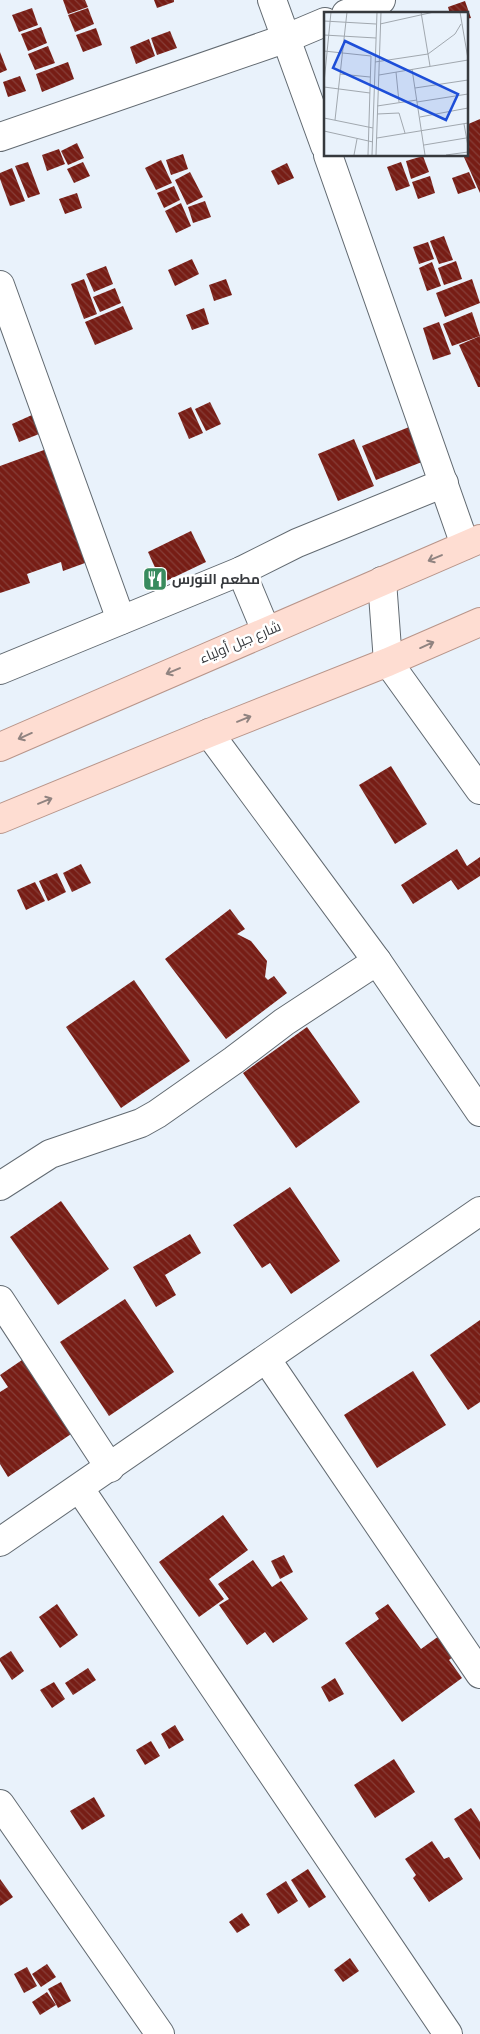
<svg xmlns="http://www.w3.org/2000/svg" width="480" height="2034" viewBox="0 0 480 2034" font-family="'Roboto Serif',Cairo,serif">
  <defs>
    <pattern id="building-back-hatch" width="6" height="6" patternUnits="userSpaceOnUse" patternTransform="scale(1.25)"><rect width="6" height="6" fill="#771d15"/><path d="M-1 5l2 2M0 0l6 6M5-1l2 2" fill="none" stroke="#863e38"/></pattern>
  </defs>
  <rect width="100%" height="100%" fill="#e9f2fb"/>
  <g fill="url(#building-back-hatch)">
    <polygon points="63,0 85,0 88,7 68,14"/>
    <polygon points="154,0 174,0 174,2 157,8"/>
    <polygon points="465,1 471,18 466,19 466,14 450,14 448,7"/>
    <polygon points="32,8 38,25 19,32 12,15"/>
    <polygon points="88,8 94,24 75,32 68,15"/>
    <polygon points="41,27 47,43 28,51 21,34"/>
    <polygon points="96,28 102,45 83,52 76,35"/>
    <polygon points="170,31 177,48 157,55 151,38"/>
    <polygon points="149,39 155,56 136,64 130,47"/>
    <polygon points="48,46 55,63 35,70 28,54"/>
    <polygon points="0,52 7,70 0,73"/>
    <polygon points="68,62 74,79 42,92 36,74"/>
    <polygon points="20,76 26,91 8,97 3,82"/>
    <polygon points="480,119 480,193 463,155 466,155 466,125"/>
    <polygon points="77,143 84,158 68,165 61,151"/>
    <polygon points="59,149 65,164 47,171 42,155"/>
    <polygon points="183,154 188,169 171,175 166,160"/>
    <polygon points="423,156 429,172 411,179 406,161"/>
    <polygon points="161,160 172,183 156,190 145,168"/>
    <polygon points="28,162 40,194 28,198 15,166"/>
    <polygon points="83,162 90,176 74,183 67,169"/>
    <polygon points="401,162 410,186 396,191 387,167"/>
    <polygon points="287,163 294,178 278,185 271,171"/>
    <polygon points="12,168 25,201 10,206 0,179 0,173"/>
    <polygon points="190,172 203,197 187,205 175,180"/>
    <polygon points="469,172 476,188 458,194 452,178"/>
    <polygon points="430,176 435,193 418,199 412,182"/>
    <polygon points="174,186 180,200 164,208 157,193"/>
    <polygon points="77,193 82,208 65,214 59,199"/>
    <polygon points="205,201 211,217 193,223 188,207"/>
    <polygon points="181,203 191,226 176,233 165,211"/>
    <polygon points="444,236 453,260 439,264 430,241"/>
    <polygon points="428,242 434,259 419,264 413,247"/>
    <polygon points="192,259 199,274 175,286 168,270"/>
    <polygon points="456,261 462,279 444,285 438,268"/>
    <polygon points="432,262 441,286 427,291 419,268"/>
    <polygon points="106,266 113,284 94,292 86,274"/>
    <polygon points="84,279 97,314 84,319 71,284"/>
    <polygon points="226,279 232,295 214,301 209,285"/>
    <polygon points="472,279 480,303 445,317 436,293"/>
    <polygon points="115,288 121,303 100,312 93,297"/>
    <polygon points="123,306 133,329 95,345 85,322"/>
    <polygon points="204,308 209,324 192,330 186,315"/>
    <polygon points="472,312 480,336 452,346 443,324"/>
    <polygon points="439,322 451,354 433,360 423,328"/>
    <polygon points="480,336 480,387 478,387 459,345"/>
    <polygon points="210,402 221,424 206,431 195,409"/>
    <polygon points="191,407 203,433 189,439 178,413"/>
    <polygon points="32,415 39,434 19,442 12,424"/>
    <polygon points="414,425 427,460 376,480 362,446"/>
    <polygon points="354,439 374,486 338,501 318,454"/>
    <polygon points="55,446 96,559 63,571 61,562 27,574 30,583 0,593 0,466"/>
    <polygon points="191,531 206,562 162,583 148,552"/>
    <polygon points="391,766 427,824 395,844 359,785"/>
    <polygon points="457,849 467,866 480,857 480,876 458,890 451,880 413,904 401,885"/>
    <polygon points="81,864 91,883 72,892 63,873"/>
    <polygon points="57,873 66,892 48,901 39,881"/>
    <polygon points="35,882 45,901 26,910 17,890"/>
    <polygon points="230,909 245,929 237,934 251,941 267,961 265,977 268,980 274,976 287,993 226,1039 165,959"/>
    <polygon points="134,980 190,1061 121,1108 66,1027"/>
    <polygon points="307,1027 360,1102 296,1148 243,1073"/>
    <polygon points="290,1187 340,1261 291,1294 270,1263 262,1268 233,1225"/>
    <polygon points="61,1201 109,1269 58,1305 10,1237"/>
    <polygon points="190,1234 201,1253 165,1275 176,1295 156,1307 133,1267"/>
    <polygon points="125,1299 174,1372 109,1416 60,1342"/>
    <polygon points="480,1320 480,1402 468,1410 430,1355"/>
    <polygon points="25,1358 74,1432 8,1477 0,1464 0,1392 8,1387 0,1375"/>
    <polygon points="413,1371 446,1425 377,1468 344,1415"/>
    <polygon points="223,1515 248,1550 209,1579 224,1599 199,1617 159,1562"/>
    <polygon points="284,1555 293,1572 280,1579 271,1561"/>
    <polygon points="253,1560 272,1587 281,1581 308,1619 273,1643 265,1632 247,1645 219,1605 229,1599 218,1584"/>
    <polygon points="57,1604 78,1635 60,1648 39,1617"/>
    <polygon points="388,1604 421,1649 439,1636 454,1656 449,1660 462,1678 402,1722 345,1643 379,1619 375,1613"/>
    <polygon points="11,1651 24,1671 12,1680 0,1661 0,1658"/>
    <polygon points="88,1668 96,1680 73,1695 65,1683"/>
    <polygon points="335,1678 344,1694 329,1702 321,1687"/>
    <polygon points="54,1682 65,1699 52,1708 40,1690"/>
    <polygon points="175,1725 184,1740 169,1749 161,1734"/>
    <polygon points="151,1741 160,1756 145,1765 136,1750"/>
    <polygon points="394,1759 415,1792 375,1818 354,1785"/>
    <polygon points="94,1797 105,1816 82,1830 70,1811"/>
    <polygon points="471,1808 480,1822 480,1860 454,1819"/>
    <polygon points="432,1841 444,1859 449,1857 463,1879 429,1902 413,1878 416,1875 405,1859"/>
    <polygon points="308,1869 326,1897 309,1908 291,1880"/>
    <polygon points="0,1879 13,1897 0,1906"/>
    <polygon points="286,1881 298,1901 278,1914 266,1894"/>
    <polygon points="242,1913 250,1925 237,1933 229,1922"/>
    <polygon points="350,1958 359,1971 343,1982 334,1970"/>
    <polygon points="47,1964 56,1977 41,1987 32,1974"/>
    <polygon points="27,1967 37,1986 24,1993 14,1974"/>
    <polygon points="61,1982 71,2001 58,2008 48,1989"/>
    <polygon points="47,1992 56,2005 40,2015 32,2002"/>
  </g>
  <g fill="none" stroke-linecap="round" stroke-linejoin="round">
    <defs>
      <g id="minor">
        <polyline points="272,0 325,146"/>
        <polyline points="346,14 381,0"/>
        <polyline points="0,137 287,38 325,22"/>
        <polyline points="328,155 465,545"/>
        <polyline points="0,285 121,620"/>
        <polyline points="241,571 266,631"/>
        <polyline points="382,581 388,662 480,790"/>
        <polyline points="0,670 241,571 297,543 444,483"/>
        <polyline points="209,733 377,961 480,1112"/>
        <polyline points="0,1186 50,1154 141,1123 157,1114 234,1060 284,1022 377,961"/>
        <polyline points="0,1300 110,1468"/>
        <polyline points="267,1360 480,1674"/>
        <polyline points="80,1489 448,2034"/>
        <polyline points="0,1542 480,1211"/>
        <polyline points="0,1804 160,2034"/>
      </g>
      <g id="major">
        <polyline points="0,747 480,539"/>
        <polyline points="0,819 209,733 388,662 480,622"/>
      </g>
    </defs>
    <use href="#minor" stroke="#626a71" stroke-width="30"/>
    <use href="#major" stroke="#b8958a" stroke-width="30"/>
    <use href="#minor" stroke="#fff" stroke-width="28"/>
    <use href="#major" stroke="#feddd2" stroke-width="28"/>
  </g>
  <defs><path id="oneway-shaft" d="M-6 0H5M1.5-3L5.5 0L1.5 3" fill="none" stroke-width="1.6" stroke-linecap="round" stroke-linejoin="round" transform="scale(1.25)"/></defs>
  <g stroke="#908380">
    <use href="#oneway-shaft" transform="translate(435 558) rotate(157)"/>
    <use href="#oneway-shaft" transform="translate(427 645) rotate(-24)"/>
    <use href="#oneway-shaft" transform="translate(173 671) rotate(157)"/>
    <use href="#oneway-shaft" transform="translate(244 719) rotate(-22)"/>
    <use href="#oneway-shaft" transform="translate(25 736) rotate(156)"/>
    <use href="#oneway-shaft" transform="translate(45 801) rotate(-22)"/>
  </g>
  <defs>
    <symbol id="restaurant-square" viewBox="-11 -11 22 22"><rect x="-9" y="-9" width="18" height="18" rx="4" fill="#388b5e" stroke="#fff"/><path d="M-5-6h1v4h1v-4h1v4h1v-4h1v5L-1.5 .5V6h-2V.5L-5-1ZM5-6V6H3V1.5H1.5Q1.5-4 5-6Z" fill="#fff"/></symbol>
  </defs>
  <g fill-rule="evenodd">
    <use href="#restaurant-square" x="141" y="565" width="28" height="28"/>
  </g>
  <g text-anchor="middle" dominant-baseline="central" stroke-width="5" stroke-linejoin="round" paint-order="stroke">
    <g font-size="14" font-weight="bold" fill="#36393d" stroke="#fff" text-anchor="start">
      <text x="172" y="579">مطعم النورس</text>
    </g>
    <g font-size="14" fill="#36393d" stroke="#fff">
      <text transform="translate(240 642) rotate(-23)">شارع جبل أولياء</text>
    </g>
  </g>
  <g transform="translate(324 12)">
    <rect width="144" height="144" fill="#e9f2fb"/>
    <path fill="none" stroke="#a1a8af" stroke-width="1" d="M97,0L106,54M136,0L144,47M0,9L52,12M56,12L110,0M0,23L52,26M0,39L47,44M51,50L104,42L131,22L137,12M88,57L101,143M72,60L75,90M16,62L46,65M55,63L144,48M0,71L7,0M0,75L46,81M91,76L144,68M93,90L144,82M53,94L93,88M75,101L81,121M53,102L75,101M96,105L144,96M0,106L49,116M11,108L23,0M140,112L144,134M0,119L49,130M53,126L144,111M100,133L142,126M30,143L33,127M44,143L47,44M48,143L53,0M52,143L57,0M122,143L144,140"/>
    <path fill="#1d4ed8" fill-opacity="0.15" stroke="#1d4ed8" stroke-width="2.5" d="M21,29L134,82L122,108L9,56Z"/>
    <rect width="144" height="144" fill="none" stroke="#36393d" stroke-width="2.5"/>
  </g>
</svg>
